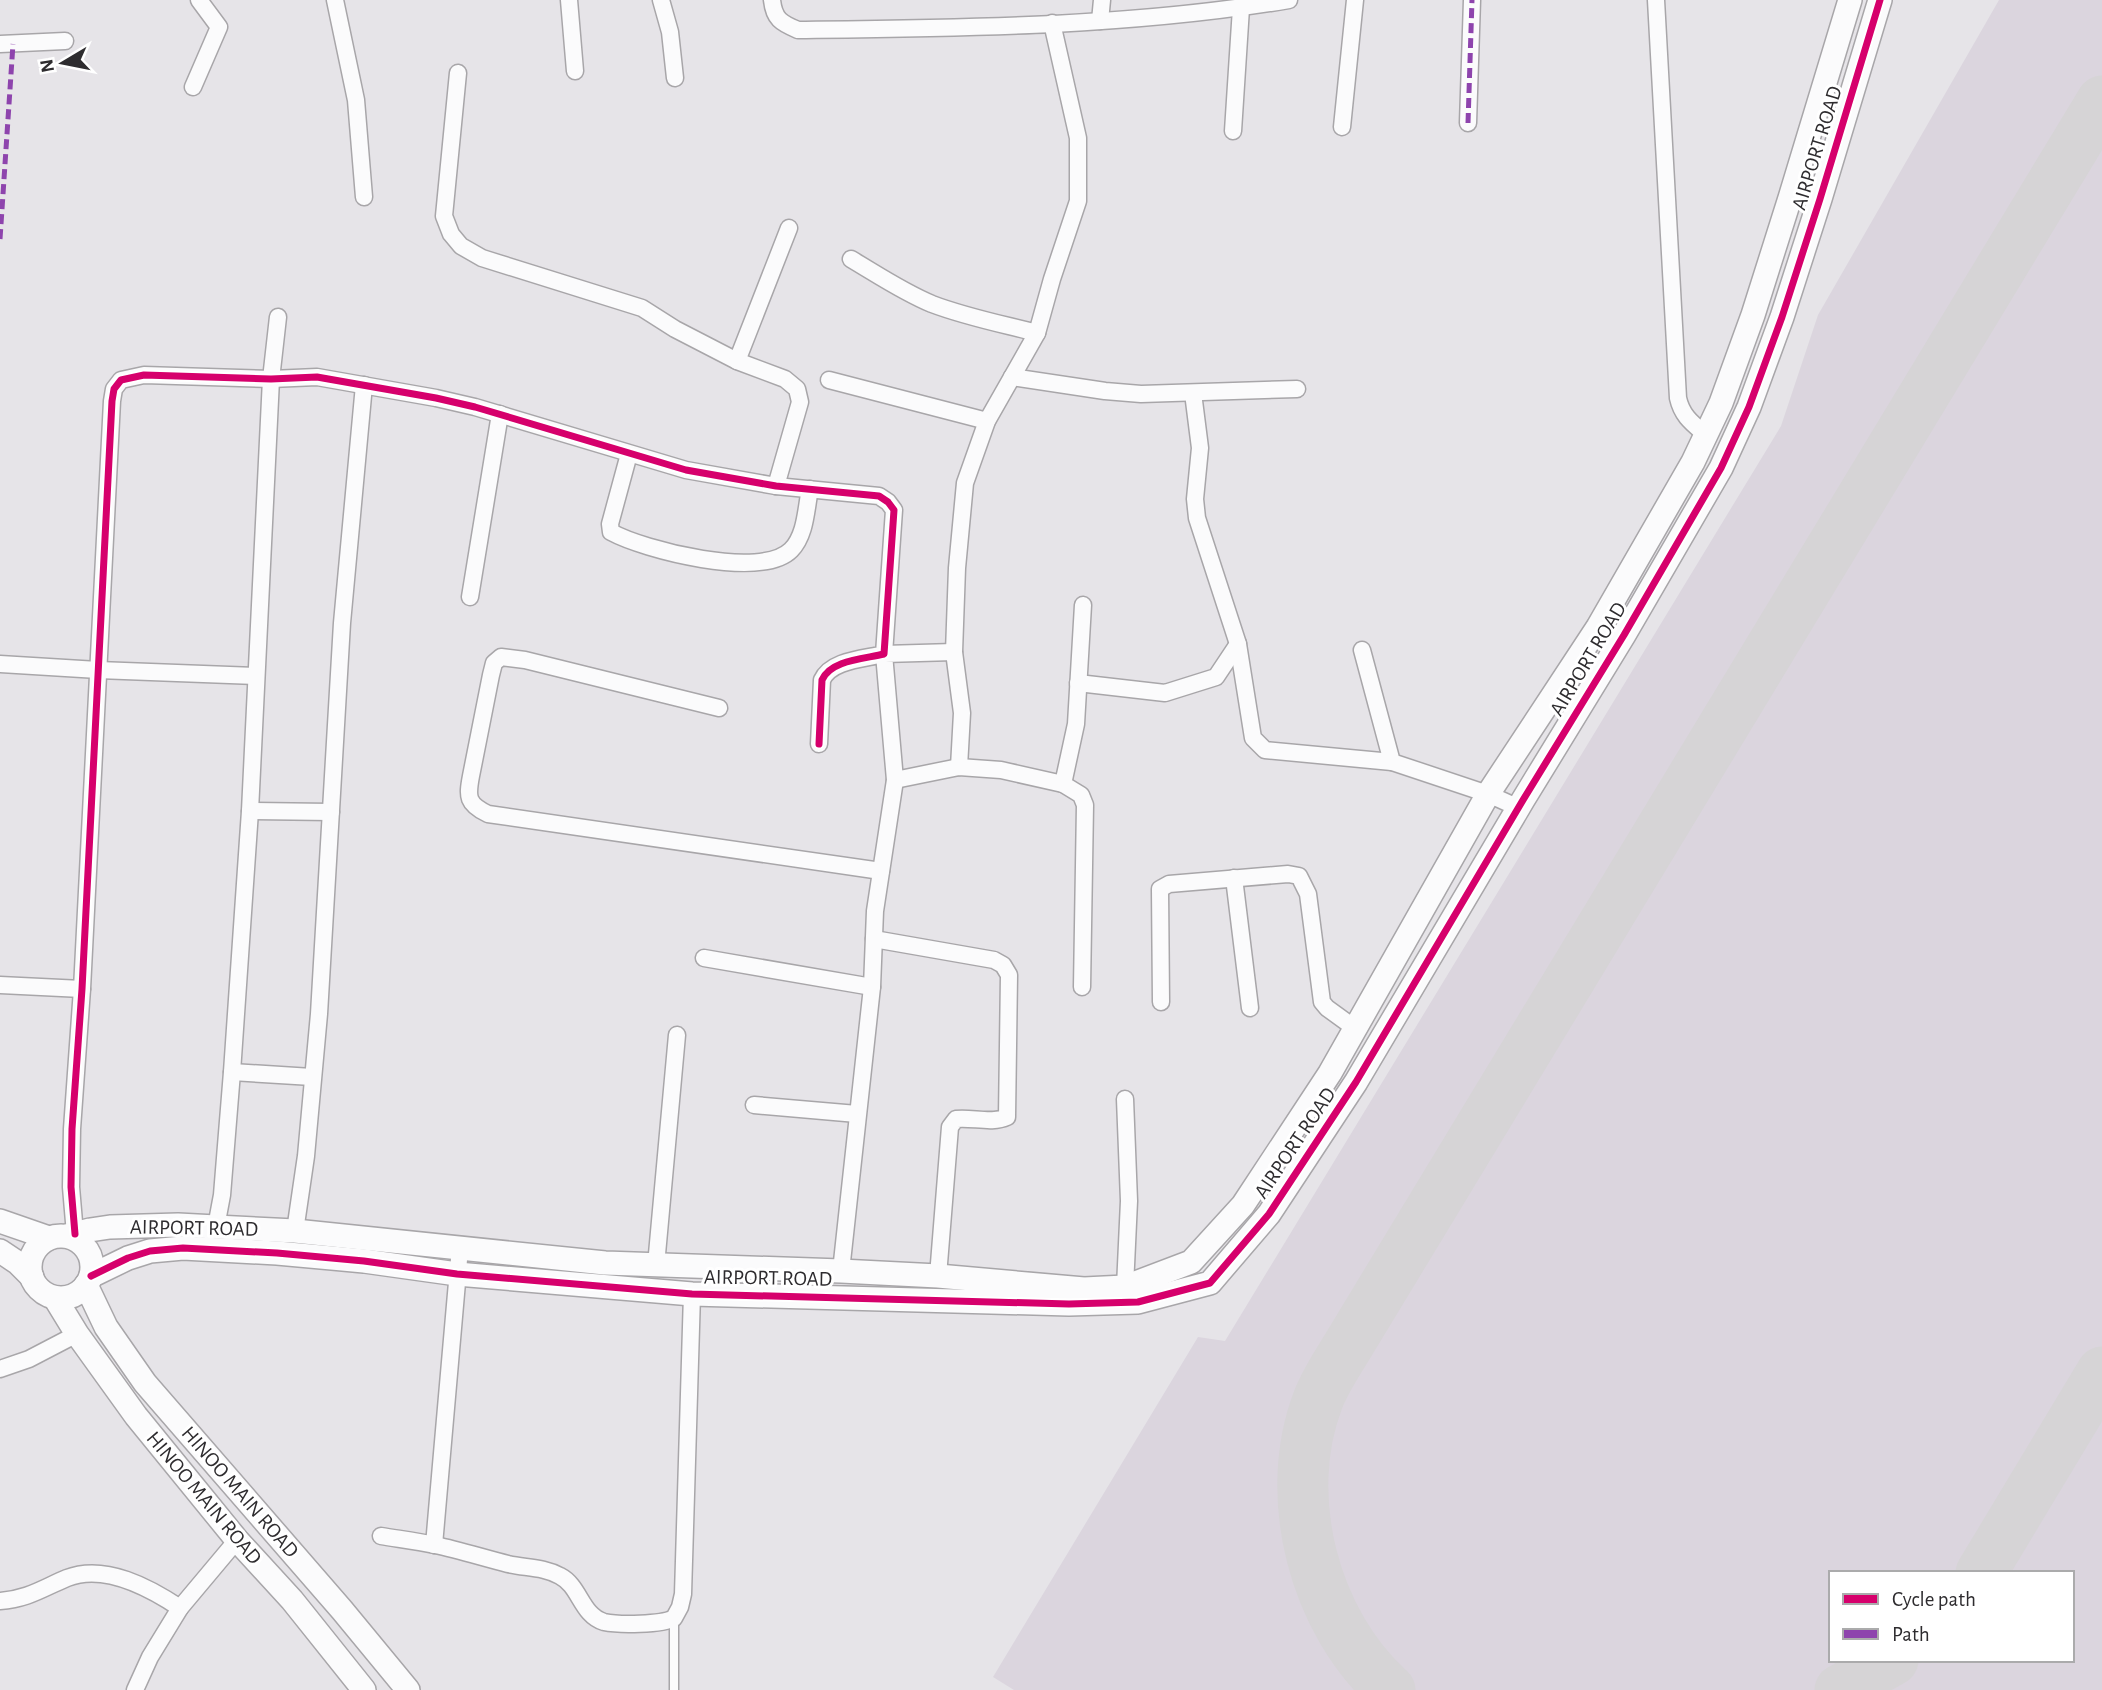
<svg xmlns="http://www.w3.org/2000/svg" width="2102" height="1690" viewBox="0 0 2102 1690" font-family="'Alegreya Sans',sans-serif">
  <rect width="100%" height="100%" fill="#e6e4e8"/>
  <path fill="#dbd5de" fill-rule="evenodd" d="M1999,0H2102V1690H1014L993,1677L1198,1337L1225,1341L1781,426L1818,315ZM1831,1573H2072V1660H1831Z"/>
  <g fill="none" stroke-linecap="round" stroke-linejoin="round">
    <g stroke="#d6d4d6" stroke-width="51">
      <polyline points="1981,1573 2102,1372"/>
      <path d="M1390,1690C1314,1622 1281,1496 1318,1400C1325,1381 1338,1362 1349,1344L2102,101"/>
      <polyline points="1840,1690 1893,1660"/>
    </g>
    <defs>
      <polyline id="lane" points="674,1618 674,1690"/>
      <g id="street">
        <polyline points="335,0 356,100 364,197"/>
        <polyline points="569,0 575,71"/>
        <polyline points="661,0 670,32 675,78"/>
        <path d="M772,0C774,19 781,23 798,30C962,28 1127,27 1289,0"/>
        <path d="M1656,0L1678,398C1682,416 1692,423 1706,435"/>
        <polyline points="1100,21 1102,0"/>
        <polyline points="0,44 65,41"/>
        <polyline points="458,73 444,216 451,234 461,246 482,258 642,308 675,329 737,361 785,379 797,389 800,402 776,486"/>
        <polyline points="193,87 219,27 199,0"/>
        <polyline points="1468,123 1472,0"/>
        <polyline points="1342,127 1355,0"/>
        <polyline points="1233,131 1241,8"/>
        <path d="M851,259C878,275 903,292 932,304C966,317 1002,324 1037,333"/>
        <polyline points="737,361 789,228"/>
        <polyline points="1012,377 1105,391 1141,394 1297,389"/>
        <polyline points="829,380 987,421"/>
        <polyline points="1193,393 1200,448 1195,499 1197,518 1238,644 1253,738 1265,750 1392,762"/>
        <path d="M629,454L610,524L611,532C644,550 761,580 791,550C806,535 806,508 810,489"/>
        <polyline points="470,597 500,414"/>
        <polyline points="1362,650 1392,762 1488,794 1519,808"/>
        <polyline points="0,664 98,670 256,676"/>
        <polyline points="1078,683 1165,693 1216,677 1238,644"/>
        <path d="M719,708L525,660L501,657L494,663L491,675L471,776C467,797 467,804 488,814L881,871"/>
        <polyline points="959,767 962,713 954,652 957,568 965,483 987,421 1037,333 1052,279 1078,201 1078,138 1052,23"/>
        <polyline points="895,780 959,767 1001,770 1063,784 1081,795 1085,805 1082,987"/>
        <polyline points="1063,784 1076,724 1083,605"/>
        <polyline points="250,811 331,812"/>
        <polyline points="1234,878 1250,1008"/>
        <path d="M874,939L994,960L1003,965L1009,975L1007,1117C992,1124 972,1117 956,1119L950,1127L938,1276"/>
        <polyline points="704,958 872,987"/>
        <polyline points="0,985 82,989"/>
        <polyline points="1161,1002 1160,889 1169,884 1288,874 1299,876 1308,894 1322,1002 1327,1008 1356,1029"/>
        <polyline points="232,1072 312,1077"/>
        <polyline points="754,1105 857,1114"/>
        <polyline points="216,1227 222,1195 232,1072 250,811 271,379 278,317"/>
        <polyline points="295,1231 306,1156 319,1014 342,623 364,385"/>
        <path d="M75,1234L71,1187L72,1129L82,989L112,401L114,389L121,380L144,375L271,379L317,377L436,398L475,407L686,470L776,486L879,496L888,502L894,510L884,654C864,659 831,660 822,680L819,744"/>
        <polyline points="656,1265 677,1035"/>
        <polyline points="841,1271 872,987 875,911 895,780 884,654 954,652"/>
        <polyline points="1125,1287 1129,1201 1125,1099"/>
        <polyline points="0,1369 29,1359 77,1334"/>
        <path d="M381,1536C399,1539 417,1541 435,1545C459,1550 484,1558 508,1564C526,1568 544,1567 560,1576C580,1586 581,1615 604,1622C618,1625 662,1625 674,1618L680,1607L683,1594L692,1294"/>
        <polyline points="434,1545 460,1248"/>
        <path d="M0,1601C28,1599 43,1588 67,1578C105,1563 150,1588 180,1608"/>
        <polyline points="135,1690 150,1657 180,1608 237,1540"/>
      </g>
      <g id="secondary">
        <polyline points="0,1221 49,1238"/>
        <polyline points="67,1236 90,1230 110,1227 178,1225 216,1227 295,1231 605,1263 841,1271 938,1276 1084,1289 1125,1287 1191,1262 1243,1205 1330,1073 1488,794 1598,627 1693,462 1721,403 1753,315 1790,198 1850,0"/>
        <circle cx="61" cy="1267" r="31"/>
        <polyline points="0,1251 18,1263 32,1277"/>
        <polyline points="91,1276 128,1258 150,1251 183,1248 277,1253 364,1261 457,1274 692,1294 1069,1304 1138,1302 1210,1283 1269,1214 1356,1082 1523,800 1624,635 1721,468 1749,407 1782,317 1820,199 1880,0"/>
        <polyline points="86,1285 106,1327 145,1383 342,1610 408,1690"/>
        <polyline points="55,1298 77,1334 136,1416 237,1540 292,1600 364,1690"/>
      </g>
    </defs>
    <use href="#lane" stroke="#a8a6a9" stroke-width="11"/>
    <use href="#street" stroke="#a8a6a9" stroke-width="19"/>
    <use href="#secondary" stroke="#a8a6a9" stroke-width="26"/>
    <use href="#lane" stroke="#fbfbfc" stroke-width="8"/>
    <use href="#street" stroke="#fbfbfc" stroke-width="16"/>
    <use href="#secondary" stroke="#fbfbfc" stroke-width="23"/>
    <g stroke="#8e44ad" stroke-width="5" stroke-dasharray="10 5" stroke-linecap="butt">
      <polyline points="1468,123 1472,0"/>
      <polyline points="0,239 13,44"/>
    </g>
    <defs>
      <g id="cycleway">
        <path d="M75,1234L71,1187L72,1129L82,989L112,401L114,389L121,380L144,375L271,379L317,377L436,398L475,407L686,470L776,486L879,496L888,502L894,510L884,654C864,659 831,660 822,680L819,744"/>
        <polyline points="91,1276 128,1258 150,1251 183,1248 277,1253 364,1261 457,1274 692,1294 1069,1304 1138,1302 1210,1283 1269,1214 1356,1082 1523,800 1624,635 1721,468 1749,407 1782,317 1820,199 1880,0"/>
      </g>
    </defs>
    <use href="#cycleway" stroke="#fff" stroke-width="11"/>
    <use href="#cycleway" stroke="#d6006c" stroke-width="7"/>
  </g>
  <g text-anchor="middle" dominant-baseline="central" stroke-width="6" stroke-linejoin="round" paint-order="stroke">
    <g font-size="21" fill="#2e2c2f" stroke="#fff">
      <text transform="translate(1817 148) rotate(-73)">AIRPORT ROAD</text>
      <text transform="translate(1588 659) rotate(-59)">AIRPORT ROAD</text>
      <text transform="translate(1295 1143) rotate(-56)">AIRPORT ROAD</text>
      <text transform="translate(194 1228) rotate(1)">AIRPORT ROAD</text>
      <text transform="translate(768 1278) rotate(1)">AIRPORT ROAD</text>
      <text transform="translate(240 1492) rotate(49)">HINOO MAIN ROAD</text>
      <text transform="translate(204 1498) rotate(50)">HINOO MAIN ROAD</text>
    </g>
  </g>
  <rect x="1829" y="1571" width="245" height="91" fill="#ffffff" stroke="#ababac" stroke-width="2"/>
  <rect x="1843" y="1594" width="35" height="10" fill="#d6006c" stroke="#ababac" stroke-width="2"/>
  <text x="1892" y="1606" font-size="21" fill="#2e2c2f">Cycle path</text>
  <rect x="1843" y="1629" width="35" height="10" fill="#8e44ad" stroke="#ababac" stroke-width="2"/>
  <text x="1892" y="1641" font-size="21" fill="#2e2c2f">Path</text>
  <g transform="translate(63 63) rotate(260)" stroke="#ffffff" stroke-width="5" paint-order="stroke">
  <path d="M0-5L12 26L0 18L-12 26Z" fill="#2e2c2f"/>
  <text y="-10" font-size="19" font-weight="bold" text-anchor="middle" fill="#2e2c2f">N</text>
  </g>
</svg>
